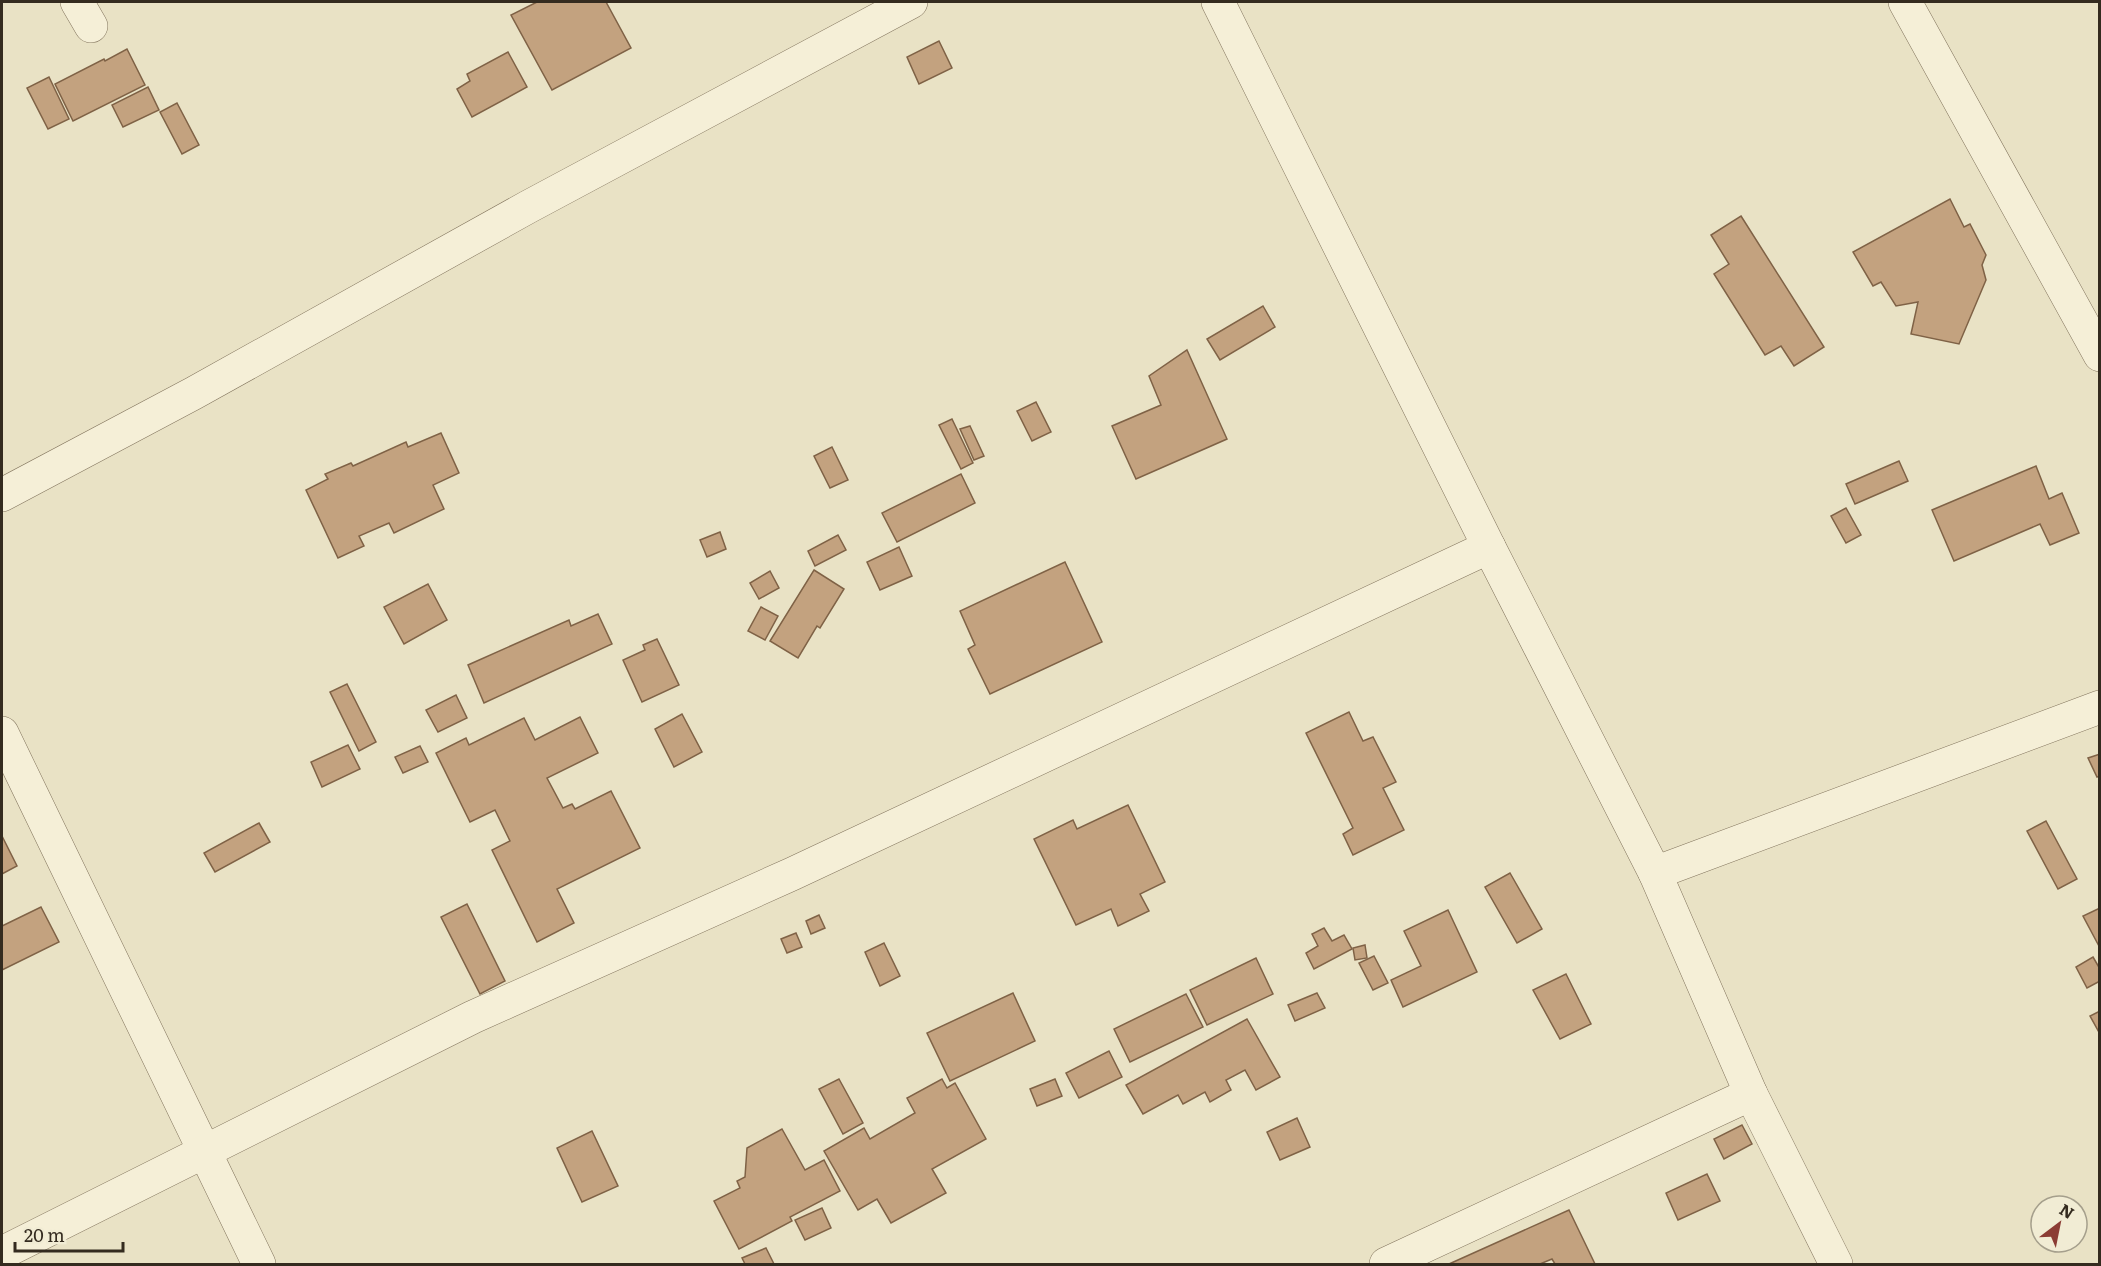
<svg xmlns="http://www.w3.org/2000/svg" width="2101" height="1266" viewBox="0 0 2101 1266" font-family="Literata,serif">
  <rect width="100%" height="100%" fill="#e9e2c5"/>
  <g fill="#c3a27f" stroke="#7f6246" stroke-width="1.5">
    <polygon points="537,2 606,2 631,48 552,90 511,15"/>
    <polygon points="939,41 952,68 919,84 907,57"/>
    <polygon points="127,49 145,85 73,121 55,84 104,59 105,61"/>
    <polygon points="508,52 527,87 472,117 457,89 470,81 467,74"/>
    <polygon points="49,77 69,119 48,129 27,88"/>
    <polygon points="148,87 159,110 123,127 112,105"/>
    <polygon points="177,103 199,145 182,154 160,112"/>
    <polygon points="1950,199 1964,227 1970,224 1986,255 1982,265 1986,280 1959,344 1911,334 1918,302 1896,306 1881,282 1873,286 1853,252"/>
    <polygon points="1741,216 1824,347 1794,366 1781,346 1765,355 1714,274 1729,264 1711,235"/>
    <polygon points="1263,306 1275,327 1220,360 1207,339"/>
    <polygon points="1187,350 1227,439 1136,479 1112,426 1161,405 1149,376"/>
    <polygon points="1036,402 1051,432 1032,441 1017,411"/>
    <polygon points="952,419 973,463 961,469 939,425"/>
    <polygon points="970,426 984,456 974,460 960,429"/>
    <polygon points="441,433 459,473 433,485 444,509 394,533 389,523 359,536 364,546 338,558 306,490 328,479 325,474 351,463 353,466 406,442 408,447"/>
    <polygon points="832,447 848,480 830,488 814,456"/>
    <polygon points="1899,461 1908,481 1855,504 1846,484"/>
    <polygon points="2036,466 2049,499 2062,493 2079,533 2050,545 2040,524 1954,561 1932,510"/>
    <polygon points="961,474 975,503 897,542 882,513"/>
    <polygon points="1846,508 1861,535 1846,543 1831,516"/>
    <polygon points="720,532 726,549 707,557 700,540"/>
    <polygon points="838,535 846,550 815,566 808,551"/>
    <polygon points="899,547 912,576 880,590 867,562"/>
    <polygon points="1065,562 1102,642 990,694 968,649 975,645 960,611"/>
    <polygon points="814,570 844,589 820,628 817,626 798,658 770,641"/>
    <polygon points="770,571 779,588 759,599 750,583"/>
    <polygon points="428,584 447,620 404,644 384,607"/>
    <polygon points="761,607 778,616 765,640 748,631"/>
    <polygon points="598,614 612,644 484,703 468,665 569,620 571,626"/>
    <polygon points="657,639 679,685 642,702 623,660 645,650 643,645"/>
    <polygon points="347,684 376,742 359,751 330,692"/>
    <polygon points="456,695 467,718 438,732 426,710"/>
    <polygon points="1349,712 1363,741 1373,737 1396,782 1383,788 1404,830 1353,855 1343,834 1353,828 1306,733"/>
    <polygon points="682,714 702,752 674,767 655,729"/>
    <polygon points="580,717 598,753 547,778 563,808 572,804 575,809 611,791 640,848 557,889 574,923 537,942 492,850 510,841 495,810 470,822 436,753 466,738 469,745 524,718 535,740"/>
    <polygon points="348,745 360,769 322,787 311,762"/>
    <polygon points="420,746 428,762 403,773 395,757"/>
    <polygon points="2100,754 2100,776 2097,777 2088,758"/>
    <polygon points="1128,805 1165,882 1140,894 1149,911 1118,926 1111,909 1076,925 1034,839 1073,820 1077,829"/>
    <polygon points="2046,821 2077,879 2058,889 2027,831"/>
    <polygon points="259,823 270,842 215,872 204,853"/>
    <polygon points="2,836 17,866 2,874"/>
    <polygon points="1510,873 1542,929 1517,943 1485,887"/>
    <polygon points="467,904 505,981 480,994 441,917"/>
    <polygon points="41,907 59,942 2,970 2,926"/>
    <polygon points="2100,908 2100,948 2083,916"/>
    <polygon points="1448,910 1477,972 1403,1007 1391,980 1421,966 1404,931"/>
    <polygon points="819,915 825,928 811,934 806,921"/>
    <polygon points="1324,928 1332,941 1344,935 1352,949 1314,969 1306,953 1318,946 1312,934"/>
    <polygon points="796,933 802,947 787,953 781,939"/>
    <polygon points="884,943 900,976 880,986 865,952"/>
    <polygon points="1365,945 1367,958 1355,960 1353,948"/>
    <polygon points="1374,956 1388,983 1373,990 1359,963"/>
    <polygon points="2093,957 2100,969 2100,981 2087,988 2076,967"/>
    <polygon points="1256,958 1273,994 1207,1025 1190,990"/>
    <polygon points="1566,974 1591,1024 1560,1039 1533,990"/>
    <polygon points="1013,993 1035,1041 950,1081 927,1033"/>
    <polygon points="1317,993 1325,1008 1295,1021 1288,1005"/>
    <polygon points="1186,994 1203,1027 1130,1062 1114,1029"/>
    <polygon points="2100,1011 2100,1034 2090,1016"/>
    <polygon points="1247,1019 1280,1077 1256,1090 1245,1070 1226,1080 1231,1090 1210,1102 1205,1092 1183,1104 1178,1095 1143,1114 1126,1085"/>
    <polygon points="1109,1051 1122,1077 1079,1098 1066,1073"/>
    <polygon points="839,1079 863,1123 843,1134 819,1089"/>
    <polygon points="942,1079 947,1088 955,1083 986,1139 932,1169 946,1193 891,1223 877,1199 858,1210 824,1151 864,1128 870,1139 915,1113 907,1098"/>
    <polygon points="1055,1079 1062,1096 1037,1106 1030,1089"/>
    <polygon points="1297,1118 1310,1147 1280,1160 1267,1132"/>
    <polygon points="1742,1125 1752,1144 1724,1159 1714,1139"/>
    <polygon points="782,1129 805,1170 824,1160 840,1191 790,1217 792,1221 739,1249 714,1201 740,1188 737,1181 745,1177 747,1148"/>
    <polygon points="592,1131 618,1186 582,1202 557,1148"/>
    <polygon points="1707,1174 1720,1201 1678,1220 1666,1193"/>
    <polygon points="822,1208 831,1228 805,1240 795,1220"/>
    <polygon points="1569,1210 1595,1264 1555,1264 1552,1259 1540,1264 1449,1264"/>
    <polygon points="766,1248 774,1264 745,1264 742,1258"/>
  </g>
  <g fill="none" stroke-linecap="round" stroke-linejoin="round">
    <defs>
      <g id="minor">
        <polyline points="77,2 91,26"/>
        <polyline points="1218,2 1489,547 1655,873 1751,1094 1836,1264"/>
        <polyline points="1905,2 2100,355"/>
        <polyline points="2,495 194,393 528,207 911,2"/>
        <polyline points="2,733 259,1264"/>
        <polyline points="1655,873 2100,707"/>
        <polyline points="2,1253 473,1017 792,874 1489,547"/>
        <polyline points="1386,1264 1751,1094"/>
      </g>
    </defs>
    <use href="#minor" stroke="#82745d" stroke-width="34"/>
    <use href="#minor" stroke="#f5efd7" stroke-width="33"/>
  </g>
  <rect width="2101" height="1266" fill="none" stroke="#342b1f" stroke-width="6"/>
  <g transform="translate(2059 1224) rotate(32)"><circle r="28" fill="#f1ecd4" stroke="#a59f8c" stroke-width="1.5"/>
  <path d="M0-4.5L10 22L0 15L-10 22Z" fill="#8b3c34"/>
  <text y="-9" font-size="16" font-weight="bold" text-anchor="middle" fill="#342b1f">N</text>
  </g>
  <path d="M15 1242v9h108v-9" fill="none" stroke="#342b1f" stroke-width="3"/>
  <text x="24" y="1242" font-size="18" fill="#342b1f" stroke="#f1ecd4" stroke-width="4.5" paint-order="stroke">20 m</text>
</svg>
